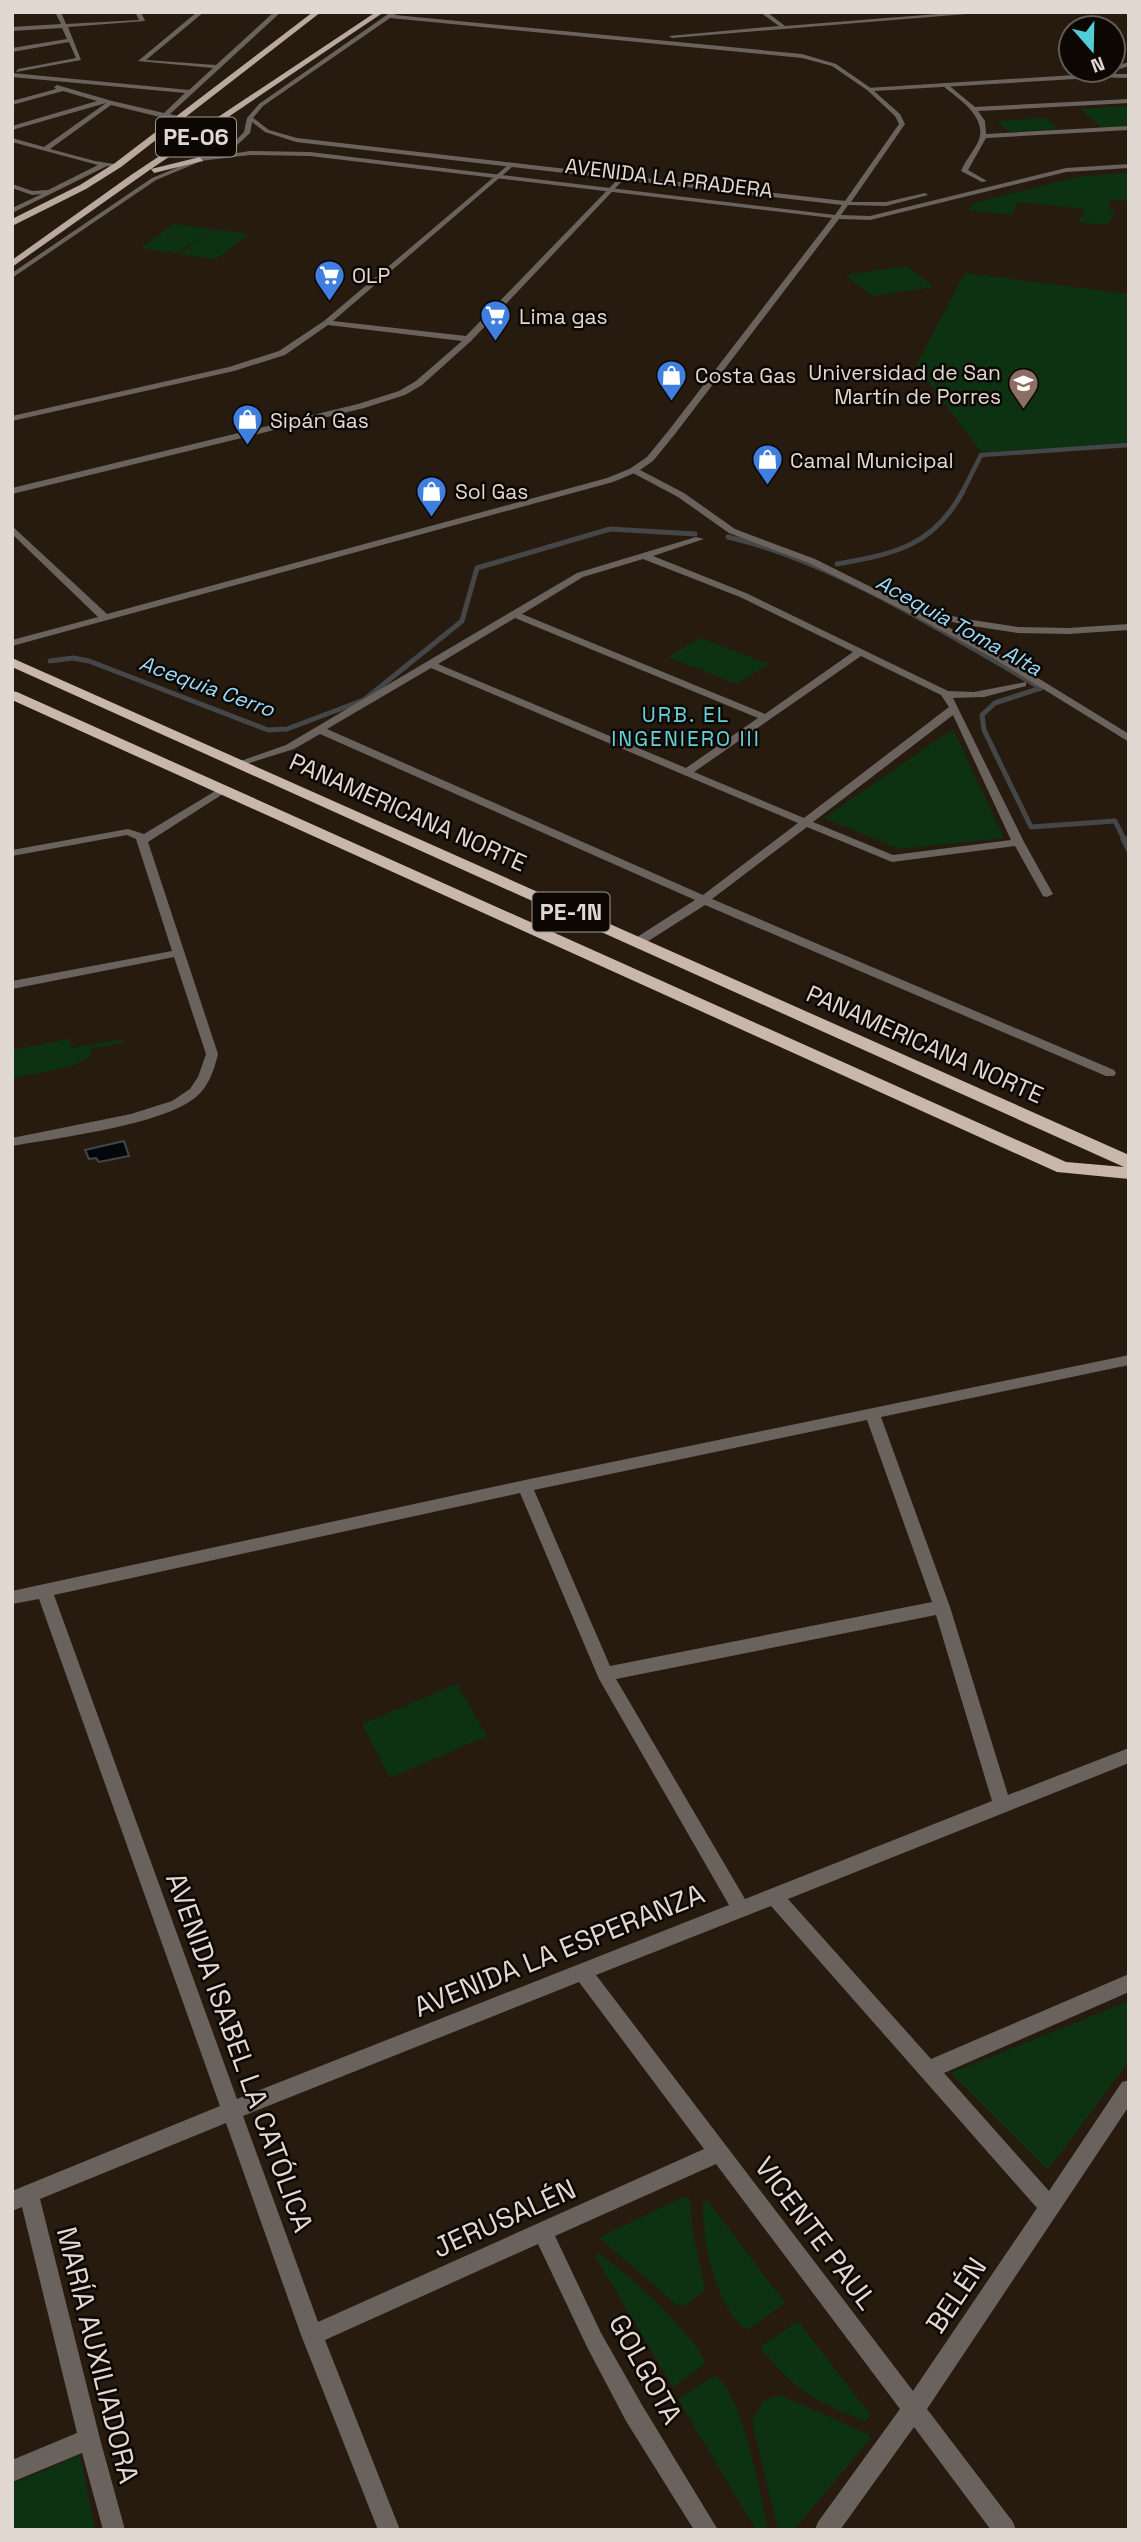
<svg xmlns="http://www.w3.org/2000/svg" width="1141" height="2542" viewBox="0 0 1141 2542" font-family="'Space Grotesk',sans-serif">
  <rect width="100%" height="100%" fill="#271b0f"/>
  <g fill="#0d3212">
    <polygon points="1128,106 1129,127 1103,129 1080,109"/>
    <polygon points="1046,118 1058,129 1009,132 997,121"/>
    <polygon points="1129,173 1129,201 1111,200 1109,209 1116,210 1107,225 1079,222 1085,209 1018,202 1012,215 969,210 973,203 1082,176"/>
    <polygon points="174,224 211,229 177,253 140,248"/>
    <polygon points="212,229 249,234 216,259 179,254"/>
    <polygon points="906,266 934,287 873,296 845,275"/>
    <polygon points="965,273 1129,294 1129,445 981,452 916,365"/>
    <polygon points="700,638 769,664 737,684 668,657"/>
    <polygon points="953,729 1004,838 899,849 824,818"/>
    <polygon points="69,1039 72,1048 122,1039 123,1043 90,1049 91,1056 70,1067 12,1078 12,1050"/>
    <polygon points="457,1684 487,1736 390,1778 362,1724"/>
    <polygon points="1129,2001 1129,2061 1048,2170 951,2073"/>
    <polygon points="686,2196 690,2199 692,2228 705,2290 686,2305 677,2305 601,2239 602,2236"/>
    <path d="M703,2201H708L785,2303L747,2330C714,2306 702,2239 703,2201Z"/>
    <path d="M597,2253C619,2264 702,2342 705,2364L673,2387L595,2256Z"/>
    <path d="M798,2321L869,2413V2418L865,2421C815,2402 794,2390 760,2347Z"/>
    <path d="M714,2376C741,2385 762,2501 768,2530H756L678,2399Z"/>
    <polygon points="775,2396 782,2396 868,2434 870,2439 794,2530 778,2530 752,2421 763,2402"/>
    <polygon points="80,2455 95,2530 12,2530 12,2484"/>
  </g>
  <polygon fill="#01080d" stroke="#444648" stroke-width="2" points="124,1141 129,1156 99,1162 96,1158 89,1159 85,1150"/>
  <g fill="none" stroke-linecap="round" stroke-linejoin="round">
    <polyline stroke="#444648" stroke-width="4.5" points="962,493 981,455 1129,445"/>
    <g stroke="#444648" stroke-width="5">
      <path d="M728,537C833,561 947,634 1041,688L995,703L982,715L984,730L1031,827L1115,821L1125,841"/>
      <path d="M837,564C894,554 934,546 963,491"/>
      <polyline points="50,661 73,658 89,661 268,730 287,729 364,700 462,621 477,568 610,529 695,534"/>
    </g>
    <polyline stroke="#444648" stroke-width="7" points="1124,839 1129,849"/>
    <g fill="#6a635d" fill-rule="evenodd">
      <polygon points="55,12 61,12 66,24 139,20 135,12 141,12 145,21 68,27 81,60 16,72 18,69 76,58 69,42 12,52 12,48 67,39 62,28 12,31 12,27 61,24"/>
      <polygon points="197,12 204,12 146,60 216,65 274,12 281,12 170,114 182,117 182,119 164,118 111,105 50,149 95,161 121,165 118,167 107,166 12,213 12,208 42,194 32,195 12,188 12,184 32,191 48,190 98,165 12,142 12,138 44,147 106,103 12,130 12,126 97,101 63,91 12,105 12,101 56,89 54,87 57,85 112,101 164,113 185,93 12,77 12,73 189,90 213,68 138,61"/>
      <polygon points="391,12 398,12 395,15 802,54 836,64 872,89 867,90 832,66 802,58 390,18 263,106 253,118 250,133 235,147 156,180 12,278 12,273 152,178 231,145 244,132 247,118 259,104"/>
      <polygon points="760,12 767,12 785,26 963,12 991,12 672,38 669,36 779,26"/>
      <polygon points="1092,74 1129,74 1129,78 1090,77"/>
      <path d="M942,83H946L975,107L1129,99V103L978,111L985,121L986,134L1129,126V130L986,138L968,170L987,181L982,182L961,171C965,161 973,152 978,142C989,117 958,99 942,85Z"/>
      <polygon points="507,166 512,167 333,321 466,336 620,177 625,178 471,341 422,385 405,395 364,408 12,494 12,488 358,404 399,391 416,381 462,341 328,325 285,355 234,371 12,421 12,416 229,367 279,351 324,321"/>
      <polygon points="634,467 637,468 637,472 613,482 12,646 12,640 98,617 12,534 12,526 107,614 607,478"/>
      <path d="M696,537L704,539L653,556L746,593L948,691L974,692L1026,682V686L984,697L953,698L1024,842L1053,894L1047,897L1043,896L1015,846L892,862L807,827L712,899L1114,1070L1116,1073L1114,1076H1106L705,905L642,945H634V939L695,900L320,734L294,749L240,766L235,763L286,745L577,573ZM643,559L740,597L853,652L765,714L522,614L583,577ZM515,618L758,718L686,768L438,664ZM861,656L941,695L949,707L804,818L694,772ZM431,668L798,823L703,895L327,729ZM953,715L1011,840L893,855L813,822Z"/>
      <polygon points="908,606 999,654 1129,734 1129,742 993,658 905,611 905,607"/>
      <path d="M222,787L226,788V792L148,842L218,1054C214,1070 209,1086 196,1097C163,1125 57,1138 12,1146V1138L131,1114L172,1101L190,1089L198,1077L206,1054L174,957L12,989V981L172,951L136,839L127,835L12,856V850L128,829L144,834Z"/>
      <path d="M1129,1355V1365L881,1417L950,1607L1008,1795L1129,1748V1763L788,1899L931,2059L1129,1974V1992L944,2073L1049,2191L1122,2082L1129,2080V2106L927,2409L1013,2522L1016,2530H991L914,2427L840,2530H815L818,2522L900,2409L716,2164L555,2236L601,2333L642,2405L718,2530H694L626,2421L587,2347L538,2244L325,2340L400,2530H378L301,2335L226,2123L40,2199L100,2439L125,2530H103L82,2453L12,2482V2460L77,2433L22,2207L12,2211V2191L220,2106L39,1599L12,1604V1591L525,1480ZM867,1420L932,1602L610,1666L534,1490ZM520,1493L599,1679L729,1905L237,2099L54,1595ZM936,1615L992,1801L745,1899L616,1679ZM771,1906L1037,2208L913,2391L596,1975ZM579,1982L704,2149L318,2322L243,2116Z"/>
    </g>
    <polygon fill="#6a635d" fill-rule="evenodd" points="1129,62 1129,66 1092,78 874,91 900,114 905,124 851,202 886,202 925,193 928,195 886,206 848,205 841,215 870,216 1066,168 1129,164 1129,168 1066,172 870,220 839,219 675,434 653,461 640,470 684,493 735,529 815,559 911,607 966,619 1018,627 1068,628 1129,624 1129,630 1068,634 1018,633 966,625 905,611 809,563 729,533 678,497 631,472 631,468 647,457 669,430 832,218 310,156 250,155 200,161 197,159 250,151 310,152 835,215 842,205 296,142 265,132 247,118 252,117 269,130 297,138 845,201 899,124 895,116 867,90 867,88 1091,74 1113,70 1113,67"/>
    <g fill="#b9a99e" fill-rule="evenodd">
      <polygon points="313,12 321,12 121,167 86,189 12,226 12,219 80,185 115,163"/>
      <polygon points="376,12 384,12 151,169 200,157 203,161 154,173 151,169 12,267 12,260 131,175"/>
    </g>
    <polygon fill="#c8b7aa" fill-rule="evenodd" points="12,658 1129,1155 1129,1179 1057,1172 12,700 12,691 17,692 1066,1162 1124,1167 12,667"/>
  </g>
  <defs>
    <symbol id="supermarket-pin" viewBox="-11 -11 22 30"><path d="M0 17L-7.5 6A9.5 9.5 0 1 1 7.5 6Z" fill="#3f7fe0" stroke="#0c0703"/><path d="M-6-5.5h2.5l.6 2H6L4.5 2H-2.5L-4.4-4H-6ZM-1.5 3.2a1.3 1.3 0 1 0 .1 0ZM3 3.2a1.3 1.3 0 1 0 .1 0Z" fill="#fff"/></symbol>
    <symbol id="shop-pin" viewBox="-11 -11 22 30"><path d="M0 17L-7.5 6A9.5 9.5 0 1 1 7.5 6Z" fill="#3f7fe0" stroke="#0c0703"/><path d="M-5-2.5h2.3a2.7 3.5 0 0 1 5.4 0H5L5.5 6h-11ZM-1.5-2.5h3a1.5 2.3 0 0 0-3 0Z" fill="#fff"/></symbol>
    <symbol id="university-pin" viewBox="-11 -11 22 30"><path d="M0 17L-7.5 6A9.5 9.5 0 1 1 7.5 6Z" fill="#8d6e63" stroke="#0c0703"/><path d="M0-5L7-2L0 1L-7-2ZM-4 1L0 2.5L4 1V4Q0 6-4 4Z" fill="#fff"/></symbol>
  </defs>
  <g fill-rule="evenodd">
    <use href="#supermarket-pin" x="312" y="258" width="35" height="47"/>
    <use href="#supermarket-pin" x="478" y="298" width="35" height="47"/>
    <use href="#shop-pin" x="654" y="358" width="35" height="47"/>
    <use href="#university-pin" x="1006" y="366" width="35" height="47"/>
    <use href="#shop-pin" x="230" y="402" width="35" height="47"/>
    <use href="#shop-pin" x="750" y="442" width="35" height="47"/>
    <use href="#shop-pin" x="414" y="474" width="35" height="47"/>
  </g>
  <g text-anchor="middle" dominant-baseline="central" stroke-width="5" stroke-linejoin="round" paint-order="stroke">
    <g font-size="21" fill="#e1d8d1" stroke="#0c0703">
      <text transform="translate(669 178) rotate(7)">AVENIDA LA PRADERA</text>
    </g>
    <g font-size="21" fill="#e1d8d1" stroke="#0c0703" text-anchor="start">
      <text x="352" y="275">OLP</text>
      <text x="519" y="316">Lima gas</text>
      <text x="1001" y="372" text-anchor="end">Universidad de San<tspan x="1001" dy="24">Martín de Porres</tspan></text>
      <text x="695" y="375">Costa Gas</text>
      <text x="270" y="420">Sipán Gas</text>
      <text x="790" y="460">Camal Municipal</text>
      <text x="455" y="491">Sol Gas</text>
    </g>
    <g font-size="21" font-style="italic" fill="#98dbfb" stroke="#0c0703">
      <text transform="translate(959 625) rotate(29)">Acequia Toma Alta</text>
      <text transform="translate(207 686) rotate(20)">Acequia Cerro</text>
    </g>
    <g font-size="21" letter-spacing="2" fill="#66d2dc" stroke="#0c0703">
      <text x="686" y="714">URB. EL<tspan x="686" dy="24">INGENIERO III</tspan></text>
    </g>
    <g fill="#0c0703" stroke="#a19993" stroke-width="2">
      <rect x="156" y="117.5" width="80" height="39" rx="5"/>
      <rect x="532.5" y="892.5" width="77" height="39" rx="5"/>
    </g>
    <g font-size="23" font-weight="bold" fill="#e1d8d1">
      <text x="196" y="137">PE-06</text>
      <text x="571" y="912">PE-1N</text>
    </g>
    <g font-size="24" fill="#e1d8d1" stroke="#0c0703">
      <text transform="translate(408 812) rotate(24)">PANAMERICANA NORTE</text>
      <text transform="translate(925 1044) rotate(24)">PANAMERICANA NORTE</text>
    </g>
    <g font-size="28" fill="#e1d8d1" stroke="#0c0703">
      <text transform="translate(559 1950) rotate(-22)">AVENIDA LA ESPERANZA</text>
      <text transform="translate(240 2052) rotate(70)">AVENIDA ISABEL LA CATÓLICA</text>
      <text transform="translate(504 2218) rotate(-24)">JERUSALÉN</text>
      <text transform="translate(816 2233) rotate(53)">VICENTE PAUL</text>
      <text transform="translate(956 2295) rotate(-56)">BELÉN</text>
      <text transform="translate(98 2355) rotate(76)">MARÍA AUXILIADORA</text>
      <text transform="translate(646 2369) rotate(61)">GOLGOTA</text>
    </g>
  </g>
  <rect width="1141" height="2542" fill="none" stroke="#e1d8d1" stroke-width="28"/>
  <g transform="translate(1092 49) rotate(160)"><circle r="33" fill="#0c0703" stroke="#615b55" stroke-width="2"/>
  <path d="M0-5L12 26L0 18L-12 26Z" fill="#52ccd6"/>
  <text y="-10" font-size="19" font-weight="bold" text-anchor="middle" fill="#e1d8d1">N</text>
  </g>
</svg>
